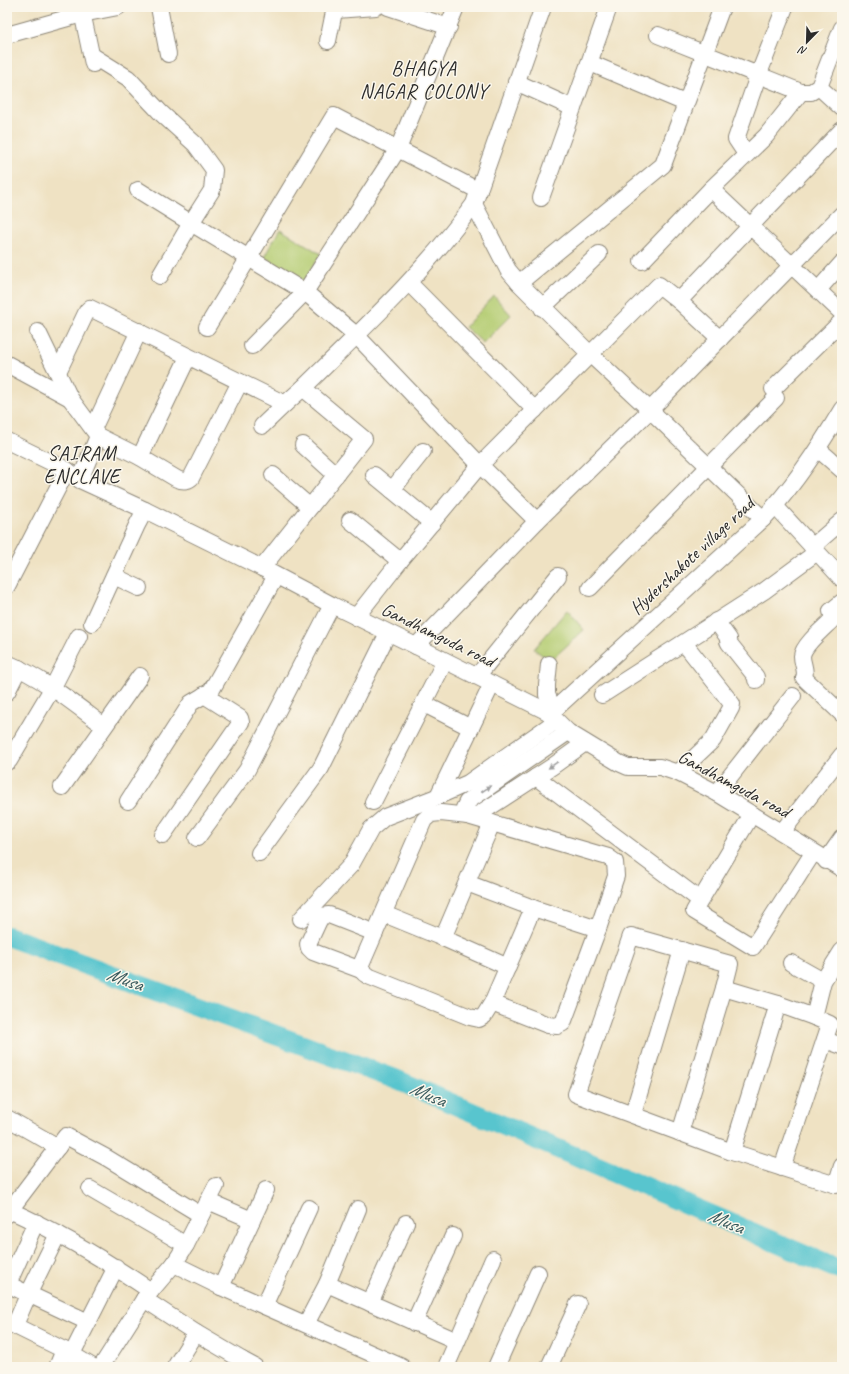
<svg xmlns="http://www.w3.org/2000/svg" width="849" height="1374" viewBox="0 0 849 1374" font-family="Caveat,sans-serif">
  <rect width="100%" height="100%" fill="#fbf7ec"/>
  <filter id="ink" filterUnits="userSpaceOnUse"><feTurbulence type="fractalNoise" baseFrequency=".025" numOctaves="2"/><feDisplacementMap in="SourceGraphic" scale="8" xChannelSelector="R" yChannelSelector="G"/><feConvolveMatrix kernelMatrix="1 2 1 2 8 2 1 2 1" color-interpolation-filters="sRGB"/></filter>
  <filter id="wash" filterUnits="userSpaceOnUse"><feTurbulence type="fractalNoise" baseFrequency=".012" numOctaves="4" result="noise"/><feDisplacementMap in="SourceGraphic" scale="16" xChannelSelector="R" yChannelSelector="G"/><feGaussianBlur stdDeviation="0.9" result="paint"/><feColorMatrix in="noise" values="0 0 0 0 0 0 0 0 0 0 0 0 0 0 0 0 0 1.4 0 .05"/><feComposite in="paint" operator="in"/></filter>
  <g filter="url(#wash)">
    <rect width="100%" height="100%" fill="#efe2c3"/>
    <g fill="#b4cc71" stroke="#707c4e">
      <polygon points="280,229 321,254 304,281 264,257"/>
      <polygon points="494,296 511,315 483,343 465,327"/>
      <polygon points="567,610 584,630 550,661 534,649"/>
    </g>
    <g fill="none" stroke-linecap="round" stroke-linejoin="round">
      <polyline stroke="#58c5ce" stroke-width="20" points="7,936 395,1079 842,1271"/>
    </g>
  </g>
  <g filter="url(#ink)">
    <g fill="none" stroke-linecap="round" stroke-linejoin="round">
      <defs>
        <g id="minor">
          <polyline points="81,7 93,64"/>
          <polyline points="159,7 168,54"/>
          <polyline points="388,7 449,27"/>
          <polyline points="336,10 376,7"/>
          <polyline points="7,35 82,14 118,7"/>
          <polyline points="658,35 801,92 811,92 819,87 842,28"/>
          <polyline points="328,41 335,7"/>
          <polyline points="91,55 128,78 161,113 195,144 214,170 212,190 191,223 160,276"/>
          <polyline points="590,63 685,103"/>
          <polyline points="516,82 573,108"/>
          <polyline points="819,87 842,108"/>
          <polyline points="746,154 736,139 758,76 785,7"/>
          <polyline points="711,189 842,313"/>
          <polyline points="138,190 191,223 305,292 356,335 480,465 537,521"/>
          <polyline points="541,198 609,7"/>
          <polyline points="474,204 508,270 519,283 591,355 650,410 763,519"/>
          <polyline points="642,261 711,189 766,136 801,92"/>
          <polyline points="409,283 535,410"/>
          <polyline points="519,283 663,165 722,7"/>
          <polyline points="818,290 842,263"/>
          <polyline points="679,301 842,130"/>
          <polyline points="542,308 599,254"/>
          <polyline points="207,327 334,116 479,191"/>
          <path d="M38,332L70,398L98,436L140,457L177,479C182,481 186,482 191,478L240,382"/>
          <polyline points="252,346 305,292 398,149 456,7"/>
          <polyline points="7,364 70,398"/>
          <polyline points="58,372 87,311 90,308 285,404"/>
          <polyline points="773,389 842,321"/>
          <path d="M262,426L285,404L303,388C363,329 424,272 474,204L543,7"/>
          <polyline points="93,429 139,331"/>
          <polyline points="7,441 67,470 80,480 145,510 262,568 332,605 416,646 548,712 568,732 619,763 628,767 660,767 678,773 717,793 842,869"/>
          <polyline points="303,445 336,475"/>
          <polyline points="818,449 842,470"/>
          <polyline points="140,457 188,357"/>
          <polyline points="273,475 310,507"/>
          <polyline points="374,475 432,523"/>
          <polyline points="80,480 98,436"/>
          <polyline points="392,490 423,451"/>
          <polyline points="775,506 842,579"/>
          <polyline points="350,520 400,561"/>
          <polyline points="812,547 842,521"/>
          <polyline points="262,568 364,439 303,388"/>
          <polyline points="114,576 139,588"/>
          <polyline points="7,586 67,470"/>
          <polyline points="590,588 776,398"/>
          <path d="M842,602L831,611L833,619C825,627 803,645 802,656C802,664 807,671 804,678L842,714"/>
          <polyline points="356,617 400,561 480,465 659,285 679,301 720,339"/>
          <polyline points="716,621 729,639 728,641 729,643 756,677 756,680"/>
          <polyline points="92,623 137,525 145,510"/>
          <polyline points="416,646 537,521 650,410 842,214"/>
          <path d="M7,663C43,678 73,703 104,726"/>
          <polyline points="549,664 547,685 547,695 554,710"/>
          <polyline points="476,676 483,669 558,576"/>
          <polyline points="7,692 19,668"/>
          <polyline points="602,695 764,591 817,552"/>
          <polyline points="424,704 471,728"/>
          <path d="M548,712L554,710L763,519C794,486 819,448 842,409"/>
          <polyline points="568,732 467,802 464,808 468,816 479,814 553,766 585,743"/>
          <polyline points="9,761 53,687 79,636"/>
          <polyline points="678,773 713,740 731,708 732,704 684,643"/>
          <polyline points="536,777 700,900"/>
          <polyline points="62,787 140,676"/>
          <polyline points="717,793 793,696"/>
          <polyline points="438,796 492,684"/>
          <polyline points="128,801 191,703 211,691 276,576"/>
          <polyline points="373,802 445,661"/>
          <polyline points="752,814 694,911 753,947 813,853"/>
          <polyline points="782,832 842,755"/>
          <polyline points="163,835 241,722 240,718 204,695"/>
          <polyline points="197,838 247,770 332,605"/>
          <polyline points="259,853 321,768 388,633"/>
          <polyline points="826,861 842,838"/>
          <polyline points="467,883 533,908 598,929"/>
          <polyline points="384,914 443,938 508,967"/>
          <polyline points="301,919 351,865 371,829 385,817 434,798 468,783 556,721"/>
          <polyline points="443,938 492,823"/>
          <polyline points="791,963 823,981"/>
          <polyline points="361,970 313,952 309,948 308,944 321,916 329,915 375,933"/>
          <path d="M492,1003L548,1025L557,1026L563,1023L598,929L616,876L615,862L608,857L468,816L441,813L431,814L424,820L361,965C361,971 363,973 368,976L470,1017L479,1019L484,1016L492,1003L533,908"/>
          <polyline points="778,1004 724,988 730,964 631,936 576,1094 732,1152 836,1185 842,1166"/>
          <polyline points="825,1040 842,1046"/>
          <polyline points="633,1114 682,950"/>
          <polyline points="7,1118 58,1147"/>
          <polyline points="680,1133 724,988"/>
          <polyline points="732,1152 778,1004 814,1017"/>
          <polyline points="782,1168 830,1024 814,1017 823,981 842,951"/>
          <polyline points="90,1189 186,1245"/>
          <polyline points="208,1201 252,1220"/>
          <path d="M7,1211L9,1210C59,1232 105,1260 151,1291"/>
          <polyline points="7,1214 66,1136 107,1158 201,1215"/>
          <polyline points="174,1264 221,1287 402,1367"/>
          <polyline points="7,1284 88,1322"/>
          <polyline points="8,1284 36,1222"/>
          <polyline points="327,1284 457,1341"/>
          <polyline points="221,1287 266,1190"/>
          <polyline points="144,1299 196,1333 242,1360 238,1367"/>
          <polyline points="370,1303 406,1223"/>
          <polyline points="264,1306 309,1208"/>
          <polyline points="7,1322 64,1350 93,1367"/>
          <polyline points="414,1323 453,1236"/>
          <polyline points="306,1324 327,1284 358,1209"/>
          <polyline points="15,1325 28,1295 58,1234"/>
          <polyline points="72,1354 116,1267"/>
          <polyline points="242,1360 255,1367"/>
          <polyline points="57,1367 64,1350"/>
          <polyline points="101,1367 144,1299 174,1264 186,1245 216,1186"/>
          <polyline points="175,1367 196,1333"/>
          <polyline points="446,1367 493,1259"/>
          <polyline points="496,1367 538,1273"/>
          <polyline points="549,1367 578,1304"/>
        </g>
      </defs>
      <use href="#minor" stroke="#8d8677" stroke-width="18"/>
      <use href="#minor" stroke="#fff" stroke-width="16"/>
    </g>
    <defs><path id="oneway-solid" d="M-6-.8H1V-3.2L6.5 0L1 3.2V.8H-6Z"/></defs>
    <g fill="#a0a0a0">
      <use href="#oneway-solid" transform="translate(553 765) rotate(146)"/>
      <use href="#oneway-solid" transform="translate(486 789) rotate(-34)"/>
    </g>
  </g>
  <g text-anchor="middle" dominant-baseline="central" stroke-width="3" stroke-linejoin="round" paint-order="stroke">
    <g font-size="19" fill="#2b2b2b" stroke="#fbf7ec">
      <text transform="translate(692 556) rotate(-43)">Hydershakote village road</text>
      <text transform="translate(438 635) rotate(26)">Gandhamguda road</text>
      <text transform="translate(734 784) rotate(28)">Gandhamguda road</text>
    </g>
    <g font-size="20" letter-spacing="1" fill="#2b2b2b" stroke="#fbf7ec">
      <text x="424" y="68">BHAGYA<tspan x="424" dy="23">NAGAR COLONY</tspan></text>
      <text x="82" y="453">SAIRAM<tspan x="82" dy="23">ENCLAVE</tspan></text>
    </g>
    <g font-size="20" font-style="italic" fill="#38595c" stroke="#fbf7ec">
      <text transform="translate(125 979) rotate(20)">Musa</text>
      <text transform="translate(428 1094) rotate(23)">Musa</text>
      <text transform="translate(726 1221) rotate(23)">Musa</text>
    </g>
  </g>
  <rect width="849" height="1374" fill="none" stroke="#fbf7ec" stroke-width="24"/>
  <g transform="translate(807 42) rotate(203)" stroke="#fbf7ec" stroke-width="3" paint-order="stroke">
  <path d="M0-3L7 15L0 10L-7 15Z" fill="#2b2b2b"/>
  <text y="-6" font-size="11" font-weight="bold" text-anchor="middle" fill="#2b2b2b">N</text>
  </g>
</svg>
